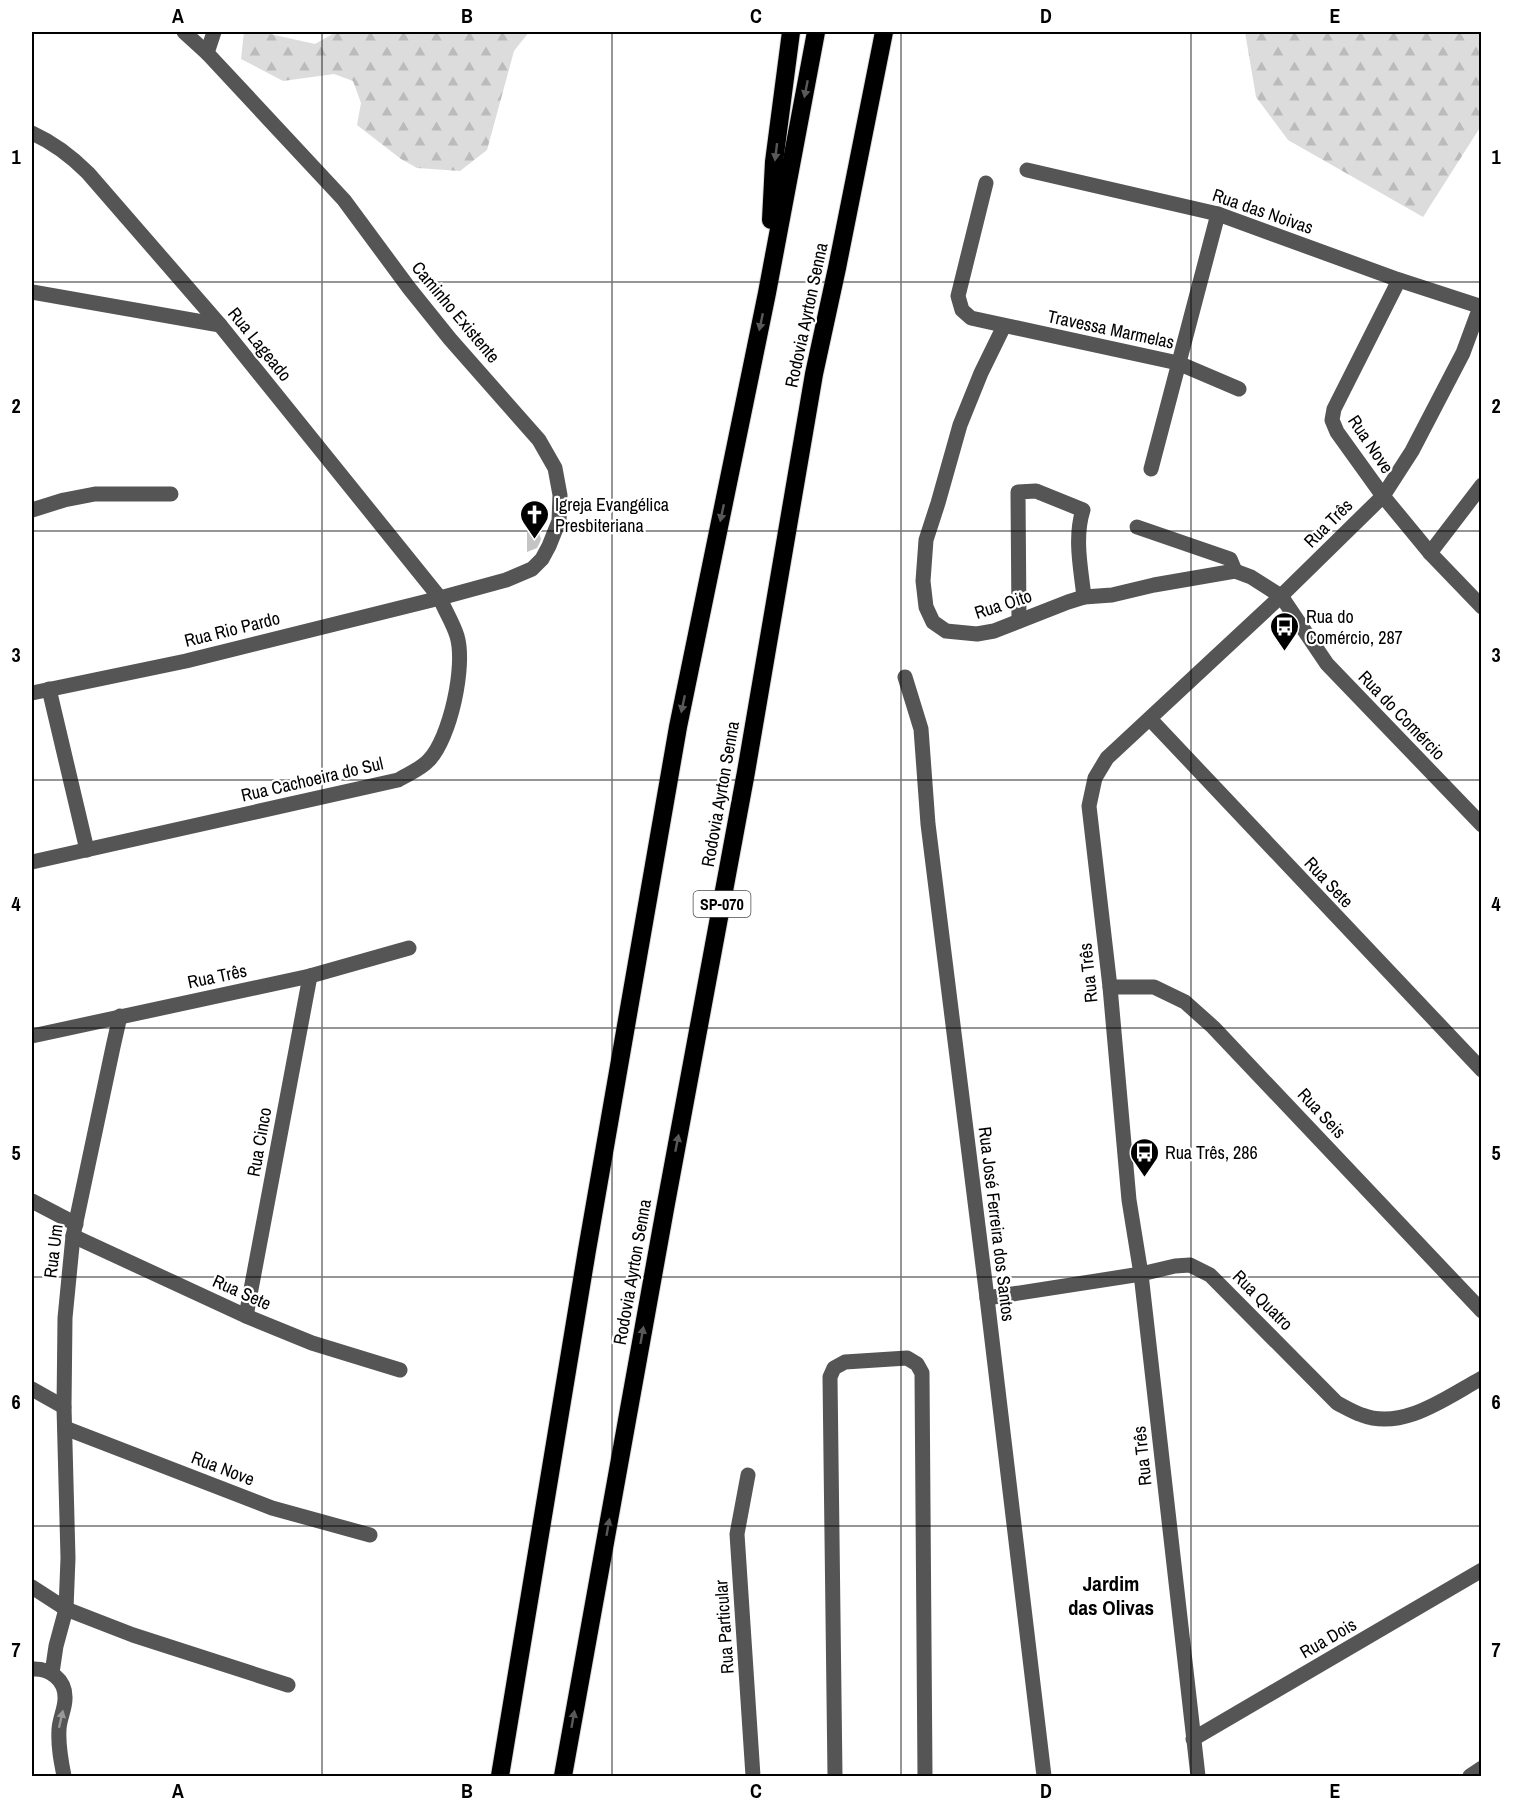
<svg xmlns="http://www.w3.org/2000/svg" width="1513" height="1808" viewBox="0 0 1513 1808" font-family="'Archivo Narrow',sans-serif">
  <defs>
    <pattern id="forest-firs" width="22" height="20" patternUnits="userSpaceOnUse" patternTransform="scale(1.5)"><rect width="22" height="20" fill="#dcdcdc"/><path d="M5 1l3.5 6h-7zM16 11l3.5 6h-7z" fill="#bbb"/></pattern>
  </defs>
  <rect width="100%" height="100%" fill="#fff"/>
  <g fill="url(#forest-firs)">
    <polygon points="244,32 261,32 315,44 331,35 332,32 529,32 514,51 487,150 460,171 417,168 401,159 357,125 361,103 353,81 334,74 283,81 241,59"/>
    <polygon points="1245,32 1481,32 1481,126 1423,217 1288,140 1256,97"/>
  </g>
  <polygon fill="#c4c4c4" points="538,530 541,539 540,542 537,548 527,552 527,532"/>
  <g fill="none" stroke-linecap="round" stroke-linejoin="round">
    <defs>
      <g id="highway">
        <polyline points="771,220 774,162 791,32"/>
        <polyline points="500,1776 587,1250 678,727 767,293 816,32"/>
        <polyline points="563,1776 665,1209 746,772 814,374 837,268 884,32"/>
      </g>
    </defs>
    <use href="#highway" stroke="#dbdbdb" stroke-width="20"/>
    <g stroke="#555" stroke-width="15">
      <polyline points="207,53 214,32"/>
      <path d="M32,133C54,143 71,156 88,173L220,325L440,598C445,611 453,623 457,636C466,666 450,738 429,760C421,769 408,774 398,780L32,862"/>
      <polyline points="1027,170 1218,214 1399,280 1482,307"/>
      <polyline points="986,183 958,296 962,310 971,318 1178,363 1239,389"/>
      <polyline points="1399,280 1334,409 1332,420 1337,432 1383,496 1430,553 1482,607"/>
      <polyline points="32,292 220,325"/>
      <polyline points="1004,326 981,373 960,425 938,503 926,540 923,581 926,607 933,622 946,631 977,634 994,631 1068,602 1084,597 1112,595 1154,585 1235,571 1251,577 1281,596 1327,664 1482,825"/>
      <polyline points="1151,469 1218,214"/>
      <polyline points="32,510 64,500 95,494 171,494"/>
      <polyline points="1137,527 1230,559 1235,571"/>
      <polyline points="1430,553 1482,485"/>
      <path d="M1019,621L1018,492L1036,491L1083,510C1074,538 1081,569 1084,597"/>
      <polyline points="905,677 921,729 928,824 987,1298 1044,1776"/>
      <polyline points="49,689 87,850"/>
      <polyline points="32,693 186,661 440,598 506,580 532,569 542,559 549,546 559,521 560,495 555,468 539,440 450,339 409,288 344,200 207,53 184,32"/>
      <polyline points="1150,719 1482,1070"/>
      <polyline points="1110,987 1154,987 1185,1002 1213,1027 1482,1311"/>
      <polyline points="32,1036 310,976 409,948"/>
      <polyline points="32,1201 76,1224"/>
      <polyline points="73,1236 246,1316 312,1343 400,1370"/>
      <path d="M987,1298L1141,1274L1175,1266L1190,1265L1210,1275L1337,1403C1345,1407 1353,1412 1362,1415C1403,1431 1447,1397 1482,1378"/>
      <polyline points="246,1316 310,976"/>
      <polyline points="32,1389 64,1407"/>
      <polyline points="65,1428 272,1508 370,1535"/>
      <polyline points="748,1475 737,1534 753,1776"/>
      <polyline points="32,1587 66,1609 102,1623 133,1635 288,1685"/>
      <path d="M32,1669C49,1668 66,1679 65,1699C65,1709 59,1720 59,1730C58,1746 61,1761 64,1776"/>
      <polyline points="52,1673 56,1646 66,1609 68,1558 64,1407 65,1318 73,1236 113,1047 120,1016"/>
      <polyline points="1193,1739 1482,1570"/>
      <polyline points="835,1776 830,1377 834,1368 845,1362 907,1358 917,1364 922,1373 925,1776"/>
      <polyline points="1198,1776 1141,1274 1129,1200 1110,987 1089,806 1095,778 1107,758 1281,596 1383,496 1412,451 1463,353 1480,307"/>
      <polyline points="1470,1776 1482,1768"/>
    </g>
    <use href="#highway" stroke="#000" stroke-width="18"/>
  </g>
  <defs><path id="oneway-solid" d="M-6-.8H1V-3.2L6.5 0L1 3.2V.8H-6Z" transform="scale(1.5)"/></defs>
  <g fill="#595959">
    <use href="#oneway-solid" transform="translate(806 89) rotate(101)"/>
    <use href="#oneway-solid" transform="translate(776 152) rotate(97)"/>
    <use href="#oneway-solid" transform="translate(761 322) rotate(102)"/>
    <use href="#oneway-solid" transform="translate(722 513) rotate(102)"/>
    <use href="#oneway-solid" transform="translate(683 704) rotate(102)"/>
    <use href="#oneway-solid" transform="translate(677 1143) rotate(-79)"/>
    <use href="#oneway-solid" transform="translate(642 1335) rotate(-80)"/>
    <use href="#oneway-solid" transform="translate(608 1527) rotate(-80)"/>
    <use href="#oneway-solid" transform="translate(573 1719) rotate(-80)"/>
  </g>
  <use fill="#999" href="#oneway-solid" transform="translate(61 1719) rotate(-77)"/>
  <path fill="none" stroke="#000" stroke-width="1.5" stroke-opacity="0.55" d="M322,32V1776M612,32V1776M901,32V1776M1191,32V1776M32,282H1482M32,531H1482M32,780H1482M32,1028H1482M32,1277H1482M32,1526H1482"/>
  <defs>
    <symbol id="church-pin" viewBox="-11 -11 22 30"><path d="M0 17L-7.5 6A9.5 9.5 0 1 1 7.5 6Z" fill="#000" stroke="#fff"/><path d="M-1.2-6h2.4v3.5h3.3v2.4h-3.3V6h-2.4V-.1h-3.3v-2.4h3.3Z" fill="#fff"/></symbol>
    <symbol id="bus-pin" viewBox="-11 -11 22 30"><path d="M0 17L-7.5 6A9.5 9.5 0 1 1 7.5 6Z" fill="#000" stroke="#fff"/><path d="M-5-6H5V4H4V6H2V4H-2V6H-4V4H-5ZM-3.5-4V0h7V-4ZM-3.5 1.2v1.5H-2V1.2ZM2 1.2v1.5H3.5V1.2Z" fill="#fff"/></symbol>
  </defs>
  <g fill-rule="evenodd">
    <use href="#church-pin" x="518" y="498" width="33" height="45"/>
    <use href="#bus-pin" x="1268" y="610" width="33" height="45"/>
    <use href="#bus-pin" x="1128" y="1136" width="33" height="45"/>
  </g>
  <g text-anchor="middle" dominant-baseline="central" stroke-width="4.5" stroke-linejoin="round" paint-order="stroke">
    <rect fill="#fff" stroke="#4c4c4c" stroke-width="1.5" x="693.5" y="891" width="57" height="26" rx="4.5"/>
    <g font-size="16" font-weight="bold" fill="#000">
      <text x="722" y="904">SP-070</text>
    </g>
    <g font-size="18" fill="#000" stroke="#fff">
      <text transform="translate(1263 211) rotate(19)">Rua das Noivas</text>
      <text transform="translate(456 312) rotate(50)">Caminho Existente</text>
      <text transform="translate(806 315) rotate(-78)">Rodovia Ayrton Senna</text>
      <text transform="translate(1111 329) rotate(12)">Travessa Marmelas</text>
      <text transform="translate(260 344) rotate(51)">Rua Lageado</text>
      <text transform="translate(1371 444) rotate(56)">Rua Nove</text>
      <text transform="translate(1328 523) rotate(-45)">Rua Três</text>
      <text transform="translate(1003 604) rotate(-18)">Rua Oito</text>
      <text transform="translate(232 629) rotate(-14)">Rua Rio Pardo</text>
      <text transform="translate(1402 715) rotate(46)">Rua do Comércio</text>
      <text transform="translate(312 779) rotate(-13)">Rua Cachoeira do Sul</text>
      <text transform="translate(720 794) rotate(-80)">Rodovia Ayrton Senna</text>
      <text transform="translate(1329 882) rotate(47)">Rua Sete</text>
      <text transform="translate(1088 973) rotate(-96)">Rua Três</text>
      <text transform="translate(217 976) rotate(-12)">Rua Três</text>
      <text transform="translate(1322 1113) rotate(47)">Rua Seis</text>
      <text transform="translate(259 1142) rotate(-80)">Rua Cinco</text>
      <text transform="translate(997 1224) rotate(83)">Rua José Ferreira dos Santos</text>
      <text transform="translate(53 1251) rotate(-83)">Rua Um</text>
      <text transform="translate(632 1272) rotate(-80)">Rodovia Ayrton Senna</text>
      <text transform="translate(242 1292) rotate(24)">Rua Sete</text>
      <text transform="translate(1263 1300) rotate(45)">Rua Quatro</text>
      <text transform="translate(1142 1456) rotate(-96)">Rua Três</text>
      <text transform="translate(223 1468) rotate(21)">Rua Nove</text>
      <text transform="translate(724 1627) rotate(-94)">Rua Particular</text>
      <text transform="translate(1328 1638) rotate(-30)">Rua Dois</text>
    </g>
    <g font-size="18" fill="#000" stroke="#fff" text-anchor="start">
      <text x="555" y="504">Igreja Evangélica<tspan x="555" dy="21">Presbiteriana</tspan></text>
      <text x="1306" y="616">Rua do<tspan x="1306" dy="21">Comércio, 287</tspan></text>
      <text x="1165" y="1152">Rua Três, 286</text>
    </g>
    <g font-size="21" font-weight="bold" fill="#000" stroke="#fff">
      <text x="1111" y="1583">Jardim<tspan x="1111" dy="24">das Olivas</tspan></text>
    </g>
  </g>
  <rect width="1513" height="1808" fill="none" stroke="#ffffff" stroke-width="66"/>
  <rect x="33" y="33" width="1447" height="1742" fill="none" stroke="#000" stroke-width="2"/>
  <g font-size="20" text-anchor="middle" font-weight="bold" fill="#000">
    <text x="178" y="23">A</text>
    <text x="467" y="23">B</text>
    <text x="756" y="23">C</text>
    <text x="1046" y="23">D</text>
    <text x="1335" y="23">E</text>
    <text x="16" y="164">1</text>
    <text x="1496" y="164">1</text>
    <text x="16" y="413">2</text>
    <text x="1496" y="413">2</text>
    <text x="16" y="662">3</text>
    <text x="1496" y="662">3</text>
    <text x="16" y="911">4</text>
    <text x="1496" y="911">4</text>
    <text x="16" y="1160">5</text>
    <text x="1496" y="1160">5</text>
    <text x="16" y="1409">6</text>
    <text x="1496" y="1409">6</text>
    <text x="16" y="1657">7</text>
    <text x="1496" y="1657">7</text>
    <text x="178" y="1798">A</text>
    <text x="467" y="1798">B</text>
    <text x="756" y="1798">C</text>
    <text x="1046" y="1798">D</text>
    <text x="1335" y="1798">E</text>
  </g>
</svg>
